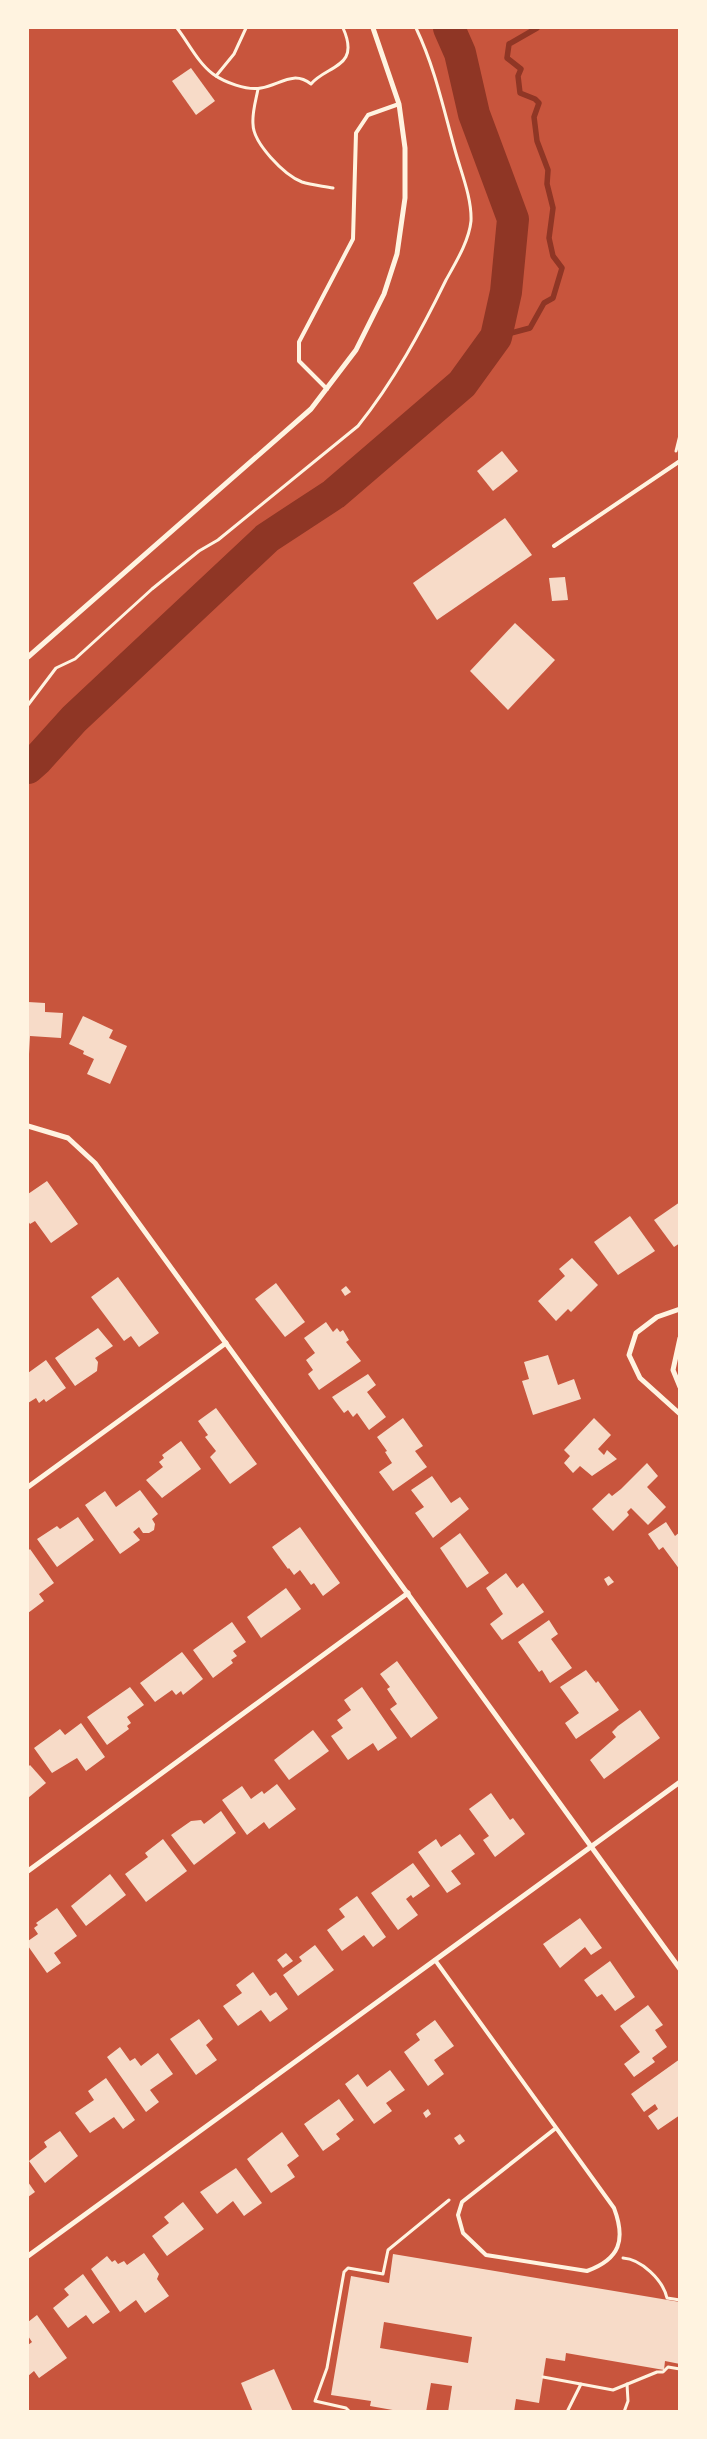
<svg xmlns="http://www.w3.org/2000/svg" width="707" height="2439" viewBox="0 0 707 2439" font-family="Cabin,sans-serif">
  <rect width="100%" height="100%" fill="#c8553d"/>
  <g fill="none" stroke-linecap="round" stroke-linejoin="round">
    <polyline stroke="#8f3625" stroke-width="5.5" points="496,337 530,328 544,303 553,298 562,268 553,256 549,238 553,208 547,184 548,170 537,141 534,117 539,103 535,99 520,93 518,76 521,69 507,58 509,44 537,28"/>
    <polyline stroke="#8f3625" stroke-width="32" points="28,768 37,760 74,719 267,538 334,494 462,384 496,337 506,292 513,219 474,114 460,53 449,28"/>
  </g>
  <g fill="#f7dbc8" fill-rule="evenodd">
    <polygon points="191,68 215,101 196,115 172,81"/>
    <polygon points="502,451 518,471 493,491 477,471"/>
    <polygon points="505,518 532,555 437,620 413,583"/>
    <polygon points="565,577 568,600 552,601 549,578"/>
    <polygon points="515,623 555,660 508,710 470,671"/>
    <polygon points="28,1002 45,1003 45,1012 63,1013 61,1038 30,1036 29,1054"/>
    <polygon points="83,1016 113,1030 109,1038 127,1046 110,1084 87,1074 94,1059 83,1054 84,1051 69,1044"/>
    <polygon points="47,1181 78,1224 51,1243 35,1221 30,1224 28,1221 28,1194"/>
    <polygon points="680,1202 680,1243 674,1247 654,1220"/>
    <polygon points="630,1216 655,1251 618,1275 594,1242"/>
    <polygon points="572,1258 598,1285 571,1312 568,1309 556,1321 538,1301 565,1276 559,1269"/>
    <polygon points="118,1277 159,1333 139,1347 131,1336 124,1341 91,1297"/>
    <polygon points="276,1283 305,1322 285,1337 255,1299"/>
    <polygon points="346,1286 351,1292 345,1296 341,1290"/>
    <polygon points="326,1322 333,1332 337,1328 340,1332 343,1330 349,1340 346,1342 361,1361 319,1390 308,1374 313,1370 306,1360 315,1353 304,1338"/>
    <polygon points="98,1328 113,1346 95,1358 98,1362 97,1371 75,1386 55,1358"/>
    <polygon points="548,1355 558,1385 574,1379 581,1399 533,1415 522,1381 529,1379 524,1362"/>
    <polygon points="46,1360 66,1388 46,1402 44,1399 39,1403 36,1398 28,1403 28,1373"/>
    <polygon points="368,1374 376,1385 367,1392 386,1417 369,1430 357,1413 353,1417 348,1410 344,1413 332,1397"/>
    <polygon points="216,1408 257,1464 230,1484 210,1457 216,1451 205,1437 208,1435 198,1421"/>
    <polygon points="403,1418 423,1446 415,1451 427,1467 393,1491 379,1472 392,1463 385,1452 387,1451 377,1437"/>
    <polygon points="594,1418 611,1435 598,1449 604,1455 607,1450 617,1459 592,1476 580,1466 573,1473 564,1463 570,1456 564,1450"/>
    <polygon points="181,1441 201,1469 162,1498 146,1480 163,1467 159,1462 164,1458 162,1455"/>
    <polygon points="647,1463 658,1476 647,1487 666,1507 648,1525 631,1508 627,1512 629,1515 613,1531 592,1509 609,1493 612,1496 621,1489"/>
    <polygon points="432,1476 451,1503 460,1497 469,1509 433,1538 415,1513 424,1507 411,1490"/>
    <polygon points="140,1490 158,1514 152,1519 155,1524 154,1530 149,1533 143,1533 139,1527 133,1532 140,1540 120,1554 85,1505 105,1491 116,1507"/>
    <polygon points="78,1517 94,1540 57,1567 37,1539 57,1526 60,1529"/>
    <polygon points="666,1522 675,1536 680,1532 680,1570 663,1547 659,1550 648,1534"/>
    <polygon points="300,1527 340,1583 323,1596 314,1583 311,1585 300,1570 294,1575 289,1568 288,1569 272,1547"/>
    <polygon points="460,1533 489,1573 467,1588 440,1548"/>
    <polygon points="30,1549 54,1583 39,1594 44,1601 28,1613 28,1551"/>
    <polygon points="506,1573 517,1588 523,1583 544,1612 502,1640 490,1624 503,1614 486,1588"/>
    <polygon points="609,1576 614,1582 608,1586 604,1579"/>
    <polygon points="286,1588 301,1609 261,1638 247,1617"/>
    <polygon points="549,1620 558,1634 551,1639 572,1668 550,1683 542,1670 539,1672 518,1642"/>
    <polygon points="232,1622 246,1642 233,1651 237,1656 231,1660 233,1663 213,1678 193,1650"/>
    <polygon points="182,1652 203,1679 183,1695 181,1691 176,1695 172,1690 155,1702 140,1683"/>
    <polygon points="397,1661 438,1718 411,1738 390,1709 397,1704 387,1689 390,1687 380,1674"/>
    <polygon points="586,1670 596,1683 598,1681 619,1710 576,1739 565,1723 579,1713 560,1687"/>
    <polygon points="130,1687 144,1705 127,1717 131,1723 127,1726 129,1729 107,1745 87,1717"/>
    <polygon points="362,1687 397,1738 378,1751 373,1743 348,1760 331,1736 343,1728 337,1720 351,1710 344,1700"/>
    <polygon points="640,1710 660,1738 604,1779 590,1760 616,1737 612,1732 618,1726"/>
    <polygon points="81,1723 105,1757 86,1771 77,1758 52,1773 34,1748 60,1729 65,1735"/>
    <polygon points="313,1730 329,1751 289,1780 274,1760"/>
    <polygon points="30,1765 46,1783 28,1798 28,1767"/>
    <polygon points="277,1784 296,1809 269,1829 264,1822 247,1835 222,1800 242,1786 251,1799 262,1791 264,1794"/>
    <polygon points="491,1793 510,1820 513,1818 525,1834 495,1857 483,1840 489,1836 469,1809"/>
    <polygon points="221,1811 236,1833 194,1865 171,1835 191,1821 201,1820 204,1824"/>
    <polygon points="460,1834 475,1854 451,1871 461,1884 447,1893 418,1852 436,1839 441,1847"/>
    <polygon points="163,1839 187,1871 146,1902 125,1874 148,1857 145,1853"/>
    <polygon points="413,1863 430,1886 413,1898 411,1895 406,1899 418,1915 398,1930 371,1893"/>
    <polygon points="110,1874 126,1895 86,1926 71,1906"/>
    <polygon points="357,1896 386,1937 373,1947 364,1935 342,1951 327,1930 345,1917 339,1909"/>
    <polygon points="57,1908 77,1936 54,1953 61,1963 47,1973 28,1946 28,1941 38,1934 34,1928 38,1925 36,1923"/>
    <polygon points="580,1918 602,1948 591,1955 585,1947 560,1968 543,1944"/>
    <polygon points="315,1945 334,1970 298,1996 283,1975 302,1961 299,1957"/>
    <polygon points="286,1953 293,1961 283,1968 277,1960"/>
    <polygon points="610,1961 635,1997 615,2011 602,1994 597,1997 584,1980"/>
    <polygon points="253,1972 270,1996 276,1992 288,2009 270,2022 261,2010 238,2026 223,2006 242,1993 236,1985"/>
    <polygon points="648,2005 663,2025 655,2030 667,2047 652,2058 655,2062 634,2077 624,2064 640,2052 620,2026"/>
    <polygon points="199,2019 213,2039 206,2045 217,2060 196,2075 170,2039"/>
    <polygon points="435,2020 454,2046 434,2060 444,2074 428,2086 404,2052 420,2040 416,2034"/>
    <polygon points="120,2047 130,2061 135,2058 141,2066 158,2053 173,2074 150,2090 159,2102 146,2112 107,2057"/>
    <polygon points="680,2059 680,2115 658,2130 648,2116 658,2109 655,2104 644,2112 631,2094"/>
    <polygon points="390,2070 405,2090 386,2103 392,2111 374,2124 345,2084 358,2074 367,2087"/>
    <polygon points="106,2078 135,2120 123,2129 114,2117 90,2133 75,2113 94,2100 88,2091"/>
    <polygon points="339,2099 354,2120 336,2134 340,2139 323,2151 304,2124"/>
    <polygon points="428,2109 431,2114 426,2118 423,2113"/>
    <polygon points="60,2131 78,2156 45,2183 29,2161 47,2147 44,2142"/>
    <polygon points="282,2132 299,2156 287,2165 295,2177 271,2193 247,2159"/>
    <polygon points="460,2134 465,2141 459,2145 454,2138"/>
    <polygon points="236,2168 262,2203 244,2216 233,2201 217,2214 200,2192"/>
    <polygon points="28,2182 35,2192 28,2197"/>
    <polygon points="183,2202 204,2229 167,2256 152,2236 169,2223 164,2217"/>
    <polygon points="144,2253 159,2274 157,2279 169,2296 145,2313 136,2300 120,2312 91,2269 107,2256 112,2262 115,2260 118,2264 124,2261 127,2265"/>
    <path d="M393,2254L680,2302V2364L665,2361L664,2370L566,2353L565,2361L546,2358L539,2403L516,2399L514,2412H448L452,2386L431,2383L426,2412H404L370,2406L371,2401L331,2395L351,2276L389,2283ZM384,2322L472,2337L468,2363L380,2348Z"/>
    <polygon points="83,2274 110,2312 93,2324 86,2315 68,2328 53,2308 69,2295 64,2289"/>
    <polygon points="37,2315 67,2358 39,2378 34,2371 28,2376 28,2345 32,2342 28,2336 28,2322"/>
    <polygon points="274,2369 293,2412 253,2412 241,2383"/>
  </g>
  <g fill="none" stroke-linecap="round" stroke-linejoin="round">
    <g stroke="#fff3e0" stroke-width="3">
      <path d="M177,28C188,42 198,63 213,74C224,82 247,91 261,88C280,85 293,70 311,84C327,65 361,68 343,28"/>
      <polyline points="216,76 234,54 246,28"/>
      <path d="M258,89C256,100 252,112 253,124C253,143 284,175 302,182C311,185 323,186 333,188"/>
      <polyline points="676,451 680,435"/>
      <path d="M28,705L56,668L75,659L152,589L199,551L218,540L358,426C394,381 421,331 446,280C456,262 469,241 471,221C472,198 461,172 455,150C443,107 435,68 416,28"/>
      <path d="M623,2258C641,2259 663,2280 667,2298L680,2300"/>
      <polyline points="543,2377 613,2390 657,2372 663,2372 668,2367 680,2369"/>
      <polyline points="350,2412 346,2408 315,2401 327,2368 344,2272 348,2268 383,2274 388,2250 449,2200"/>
      <polyline points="567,2412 581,2384"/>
      <polyline points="624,2412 628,2401 627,2384"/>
    </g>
    <g stroke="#fff3e0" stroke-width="4">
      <polyline points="327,389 299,361 299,342 353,239 356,133 368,115 399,104"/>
      <polyline points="554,546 680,461"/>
      <path d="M435,1960L614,2208C626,2240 620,2259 587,2271L486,2255L463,2233L458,2215L462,2202L556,2128"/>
    </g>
    <g stroke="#fff3e0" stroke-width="5">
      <polyline points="28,657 311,409 356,350 384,294 397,254 405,198 405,148 399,104 373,28"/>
      <polyline points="28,1126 68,1138 95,1163 680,1969"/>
      <polyline points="680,1309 657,1317 636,1333 629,1355 640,1378 680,1414"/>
      <polyline points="680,1338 673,1370 680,1387"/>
      <polyline points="28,1487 226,1343"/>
      <polyline points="28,1871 408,1593"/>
      <polyline points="28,2256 680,1782"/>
    </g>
  </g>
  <rect width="707" height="2439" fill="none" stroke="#fff3e0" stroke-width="58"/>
</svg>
